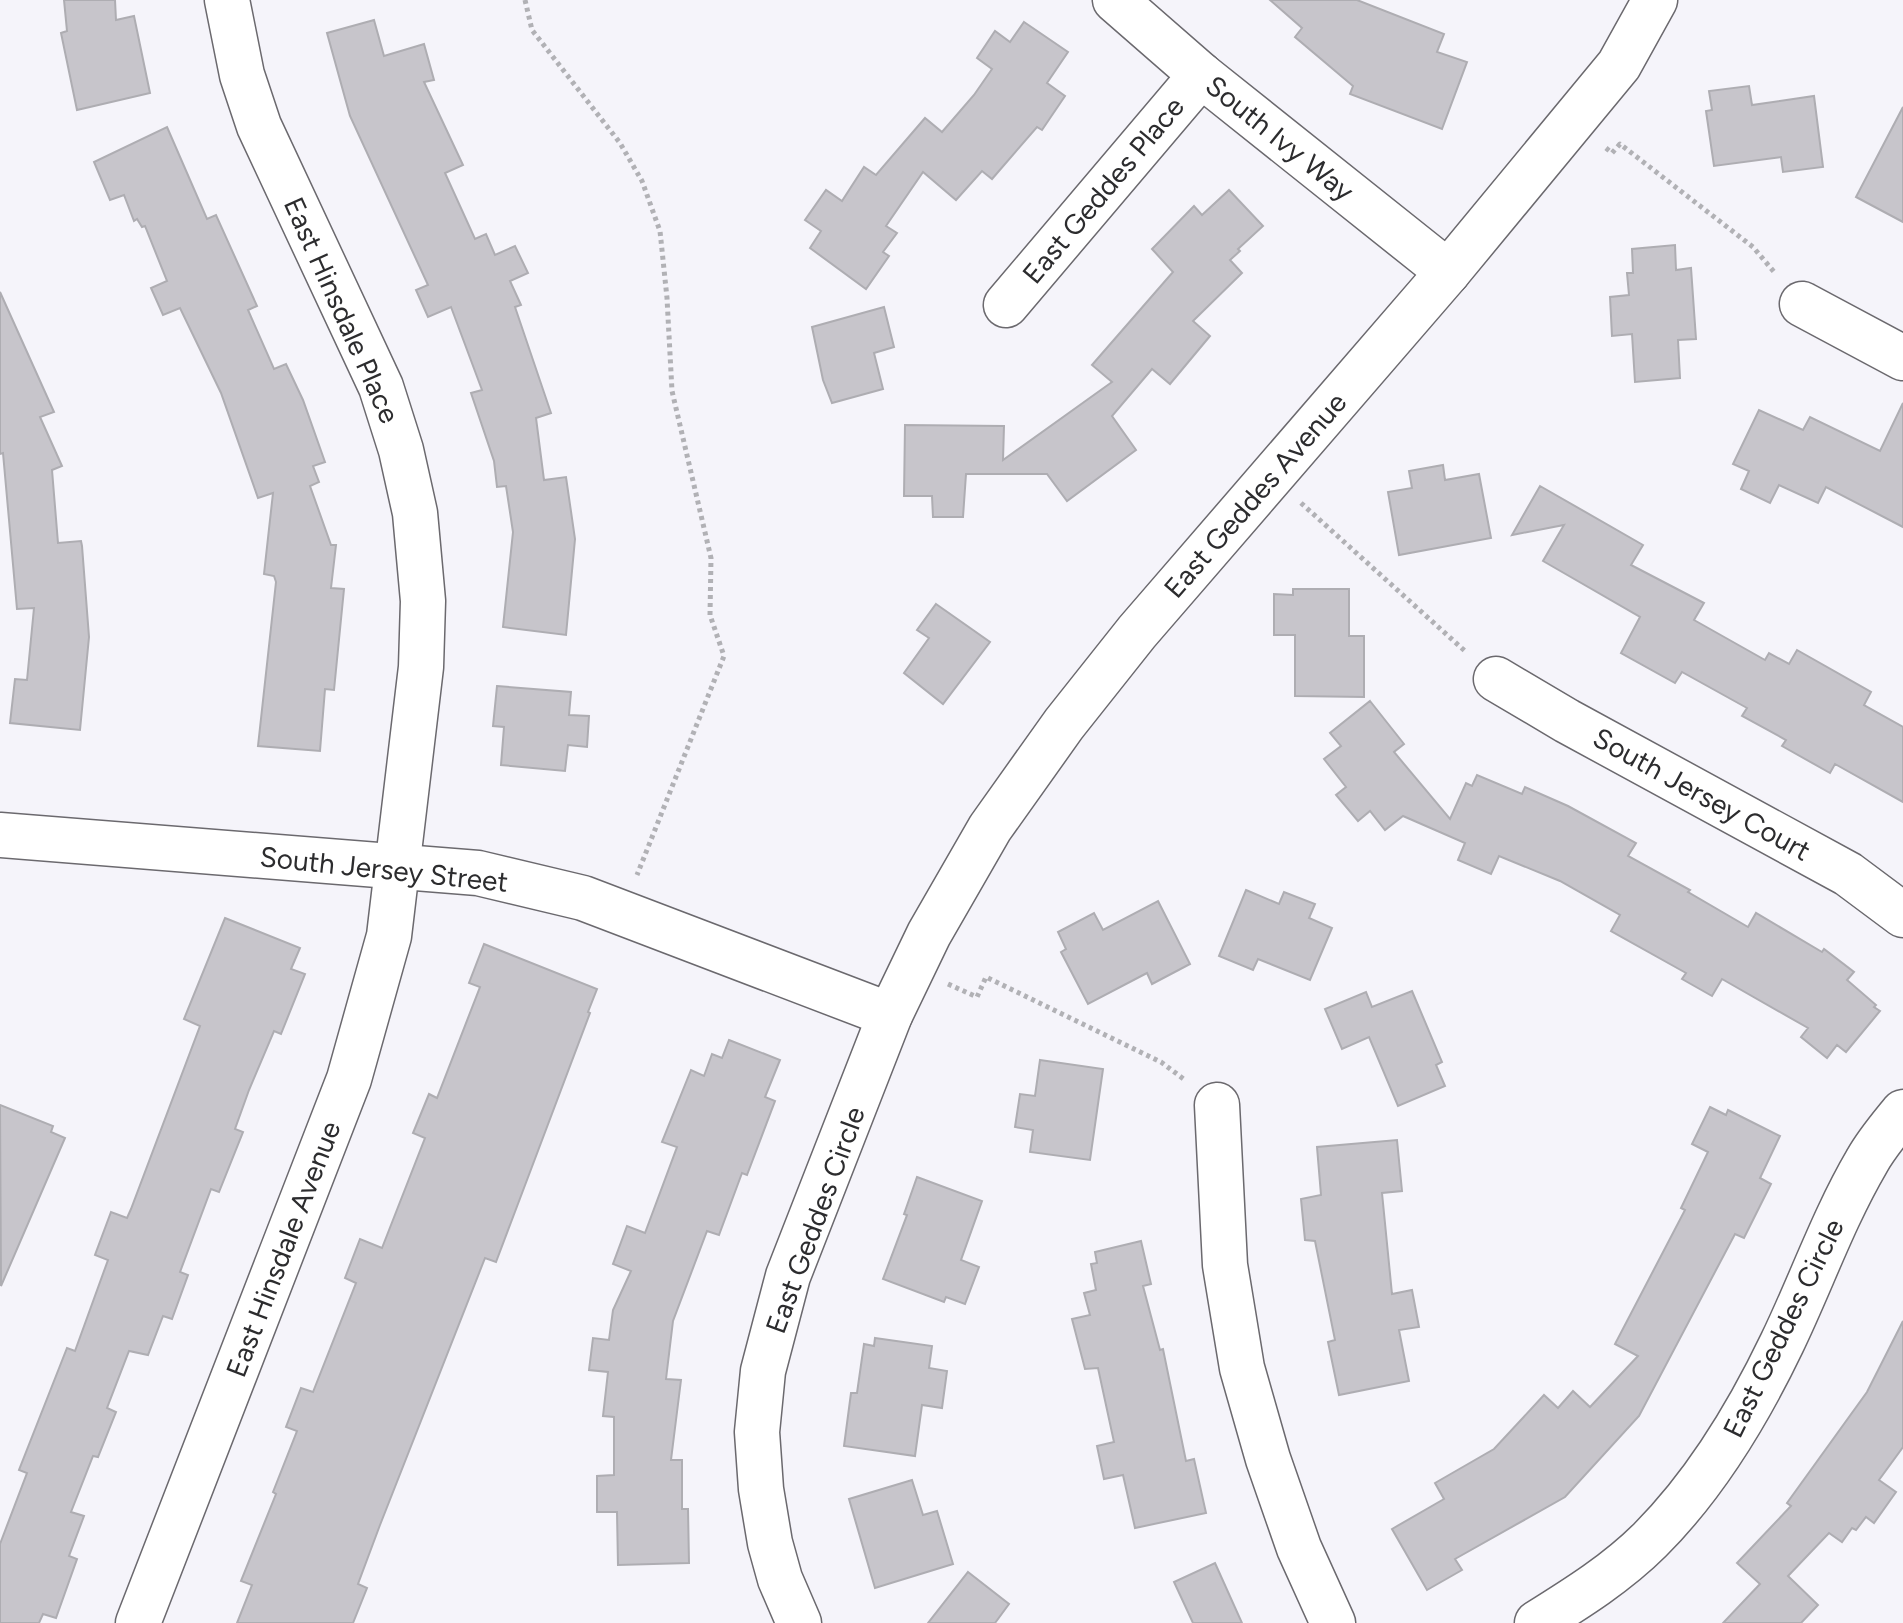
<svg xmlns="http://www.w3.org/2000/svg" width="1903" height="1623" viewBox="0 0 1903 1623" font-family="Figtree,sans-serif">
  <rect width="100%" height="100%" fill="#f5f4fa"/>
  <g fill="#c7c5cb" stroke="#aeadb2" stroke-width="2">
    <polygon points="64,0 115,0 116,20 134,16 150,93 77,110 61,33 67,31"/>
    <polygon points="1270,0 1357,0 1444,34 1437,52 1467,62 1442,129 1350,94 1353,86 1295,37 1302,28"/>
    <polygon points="374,20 384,56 424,44 434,80 424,82 463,165 445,173 475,239 486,234 495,255 515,246 528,273 510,281 521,305 515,307 551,413 536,418 544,480 566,477 575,539 566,635 503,627 513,532 506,486 497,487 494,461 471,393 482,390 451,307 428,317 416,290 428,285 350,116 327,33"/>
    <polygon points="1024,22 1068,52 1047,83 1065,96 1042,130 1037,127 992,179 982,171 956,200 923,172 886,226 897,233 883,252 889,256 866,289 810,248 821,231 805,220 826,190 842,201 864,167 876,175 925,118 942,132 974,95 992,69 977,58 995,31 1010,42"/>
    <polygon points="1749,86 1752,105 1814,96 1823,167 1783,172 1781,157 1714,166 1706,111 1712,110 1709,91"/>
    <polygon points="1903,107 1903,222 1856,197"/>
    <polygon points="167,127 207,219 216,215 257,306 248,310 274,369 286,364 303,400 325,462 313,466 319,482 310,486 331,545 336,545 331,588 344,589 334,690 325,689 320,751 258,746 276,582 274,576 264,574 273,493 258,498 221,393 180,308 163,315 151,288 167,281 145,226 142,227 137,219 134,221 124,195 110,200 94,162"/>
    <polygon points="1229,190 1263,226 1238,249 1240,251 1230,260 1242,273 1193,321 1210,336 1170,384 1152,369 1112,416 1136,450 1067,501 1047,474 966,474 963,517 933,517 932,496 904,496 905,425 1004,426 1003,460 1112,382 1092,365 1173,272 1152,249 1194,206 1202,215"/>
    <polygon points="1675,245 1676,270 1691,268 1696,339 1678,340 1680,378 1635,382 1632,334 1612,336 1610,297 1629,295 1627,273 1633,273 1632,249"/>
    <polygon points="0,292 54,412 40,417 62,466 52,470 58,543 81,541 82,546 89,637 80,730 10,723 15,679 27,680 34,608 17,609 3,453 0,454"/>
    <polygon points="884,307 894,347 874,353 883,389 832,403 823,380 812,327"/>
    <polygon points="1903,403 1903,527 1826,487 1818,503 1779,485 1770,503 1741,489 1749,471 1733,464 1759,410 1803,430 1810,417 1880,451"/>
    <polygon points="1443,465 1445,480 1479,474 1491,538 1399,555 1388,492 1412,488 1409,471"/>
    <polygon points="1540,486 1643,545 1631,565 1704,603 1694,620 1765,660 1769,653 1789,664 1797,650 1871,692 1864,705 1903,727 1903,802 1835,764 1830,773 1782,746 1786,740 1742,716 1747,708 1682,672 1675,683 1621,653 1640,617 1543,561 1564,525 1512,535"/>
    <polygon points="1293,589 1349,589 1349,636 1364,636 1364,697 1295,696 1295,635 1274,635 1274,594 1293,595"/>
    <polygon points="936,604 990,642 943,704 904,673 929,638 917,630"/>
    <polygon points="497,686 571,692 569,715 589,716 587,747 568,745 565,771 501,765 504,727 493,726"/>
    <polygon points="1370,701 1404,744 1394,752 1450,819 1466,783 1472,786 1477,775 1522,794 1525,787 1568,806 1636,843 1628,856 1690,890 1688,892 1748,927 1756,913 1822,952 1824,949 1854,972 1847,980 1876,1005 1874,1007 1880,1011 1846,1052 1837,1045 1827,1058 1801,1037 1808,1028 1722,979 1712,996 1682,979 1686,973 1611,931 1620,915 1560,881 1499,856 1491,874 1458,860 1465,843 1403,816 1385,830 1370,811 1358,821 1336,795 1346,787 1324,759 1341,746 1330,733"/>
    <polygon points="1246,890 1279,904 1284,892 1315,904 1309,918 1332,928 1310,980 1258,959 1253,970 1219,956"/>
    <polygon points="1158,901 1190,964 1152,984 1147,973 1088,1004 1061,952 1066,949 1058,932 1094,913 1103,930"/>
    <polygon points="225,918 300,948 291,969 305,974 281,1034 274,1031 249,1090 235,1129 243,1132 219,1192 211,1189 180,1272 188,1275 172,1319 163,1316 148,1355 129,1351 107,1408 116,1412 98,1457 93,1456 71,1512 84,1516 69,1556 77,1559 56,1618 43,1614 39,1623 0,1623 0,1544 27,1473 19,1470 67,1348 75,1351 108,1260 95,1255 111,1212 127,1218 131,1209 200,1026 184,1019"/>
    <polygon points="484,944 597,989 588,1012 590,1013 496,1262 485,1258 380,1525 358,1584 367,1588 353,1623 237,1623 252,1585 241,1581 276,1494 273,1492 297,1431 286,1427 301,1388 313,1392 356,1283 345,1278 360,1239 382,1248 425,1138 413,1133 429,1094 437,1098 480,987 469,983"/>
    <polygon points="1412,991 1442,1062 1436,1065 1445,1086 1398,1106 1369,1037 1342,1049 1325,1009 1366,992 1372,1007"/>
    <polygon points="729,1040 780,1060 765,1097 775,1101 747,1175 742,1173 719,1235 707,1231 673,1321 666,1379 681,1380 671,1460 682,1460 682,1509 688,1509 689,1563 618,1565 617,1512 597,1512 597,1476 614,1475 614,1417 603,1416 608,1372 589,1370 593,1338 609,1340 613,1310 631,1271 613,1264 627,1226 645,1233 677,1147 662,1142 691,1070 704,1076 712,1054 722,1058"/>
    <polygon points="1040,1060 1103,1069 1090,1160 1030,1152 1033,1130 1015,1127 1020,1094 1035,1096"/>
    <polygon points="0,1105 53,1126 51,1132 65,1138 1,1286"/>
    <polygon points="1710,1107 1726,1115 1728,1110 1780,1136 1760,1178 1771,1184 1744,1238 1735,1234 1639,1416 1565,1497 1455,1559 1462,1570 1427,1590 1392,1529 1444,1499 1435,1483 1494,1449 1544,1395 1558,1408 1573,1391 1590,1407 1638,1356 1615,1344 1685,1210 1681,1208 1708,1152 1692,1144"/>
    <polygon points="1397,1140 1402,1191 1382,1193 1392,1294 1412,1290 1419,1327 1399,1330 1409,1381 1339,1395 1328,1342 1335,1340 1315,1241 1305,1240 1301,1199 1321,1195 1317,1147"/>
    <polygon points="917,1177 982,1201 961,1260 979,1267 965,1304 946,1297 944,1302 883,1279 907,1215 904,1214"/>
    <polygon points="1141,1241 1151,1284 1143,1286 1160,1350 1163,1349 1186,1461 1194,1459 1206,1513 1135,1528 1123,1475 1104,1479 1097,1446 1114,1442 1098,1368 1085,1369 1072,1319 1090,1315 1084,1293 1096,1290 1091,1264 1097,1263 1095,1252"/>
    <polygon points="1903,1321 1903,1447 1879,1480 1896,1492 1874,1523 1866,1517 1856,1530 1852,1528 1842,1542 1829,1533 1788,1576 1818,1605 1801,1623 1723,1623 1760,1584 1737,1563 1791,1506 1787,1503 1867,1392"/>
    <polygon points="875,1338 932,1346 929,1368 947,1371 942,1408 922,1405 915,1456 844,1446 851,1393 857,1393 864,1344 874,1346"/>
    <polygon points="912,1480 923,1515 937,1511 953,1564 875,1588 849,1499"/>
    <polygon points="1215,1563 1242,1623 1193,1623 1174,1582"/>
    <polygon points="968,1572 1009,1604 995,1623 928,1623"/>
  </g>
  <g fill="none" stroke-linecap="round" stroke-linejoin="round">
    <defs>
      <g id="street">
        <polyline points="1115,0 1201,75 1448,272"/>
        <polyline points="1802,304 1903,358"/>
        <polyline points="1006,305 1201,75"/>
        <polyline points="1496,679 1567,721 1848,874 1903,915"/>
        <polyline points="0,835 478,873 583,898 890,1015"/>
        <polyline points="1217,1105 1225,1265 1242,1368 1268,1459 1299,1548 1333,1623"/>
        <polyline points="138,1623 349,1079 389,936 421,667 423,601 415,513 401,450 381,387 259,126 242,75 227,0"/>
        <polyline points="799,1623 780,1579 770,1543 761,1489 757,1432 763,1371 788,1276 890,1015 929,934 990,828 1064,724 1137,632 1448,272 1619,65 1655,0"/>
        <path d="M1537,1623C1577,1598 1617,1573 1650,1540C1706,1484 1748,1414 1782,1343C1811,1283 1833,1219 1867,1161C1877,1143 1891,1127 1903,1112"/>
      </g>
    </defs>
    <use href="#street" stroke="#6b696e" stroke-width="47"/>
    <g stroke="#b1b1b5" stroke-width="5" stroke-dasharray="4 4" stroke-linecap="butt">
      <polyline points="525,0 532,30 620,143 642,181 660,231 667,298 672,391 711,558 710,615 724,656 637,875"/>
      <polyline points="1606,148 1612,153 1620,144 1753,247 1775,273"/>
      <polyline points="1301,503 1466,652"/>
      <polyline points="948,984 977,997 986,977 1161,1062 1185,1080"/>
    </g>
    <use href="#street" stroke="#fff" stroke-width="44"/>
  </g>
  <g text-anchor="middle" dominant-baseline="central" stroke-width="6" stroke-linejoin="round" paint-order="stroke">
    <g font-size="28" fill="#2c2c2e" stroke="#fff">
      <text transform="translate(1280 138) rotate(39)">South Ivy Way</text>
      <text transform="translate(1103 190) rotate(-50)">East Geddes Place</text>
      <text transform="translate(342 310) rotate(66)">East Hinsdale Place</text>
      <text transform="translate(1255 495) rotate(-49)">East Geddes Avenue</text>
      <text transform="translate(1702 794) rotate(29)">South Jersey Court</text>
      <text transform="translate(384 869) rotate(6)">South Jersey Street</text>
      <text transform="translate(815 1220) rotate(-70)">East Geddes Circle</text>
      <text transform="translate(283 1249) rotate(-69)">East Hinsdale Avenue</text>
      <text transform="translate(1783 1328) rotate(-64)">East Geddes Circle</text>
    </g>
  </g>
</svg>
